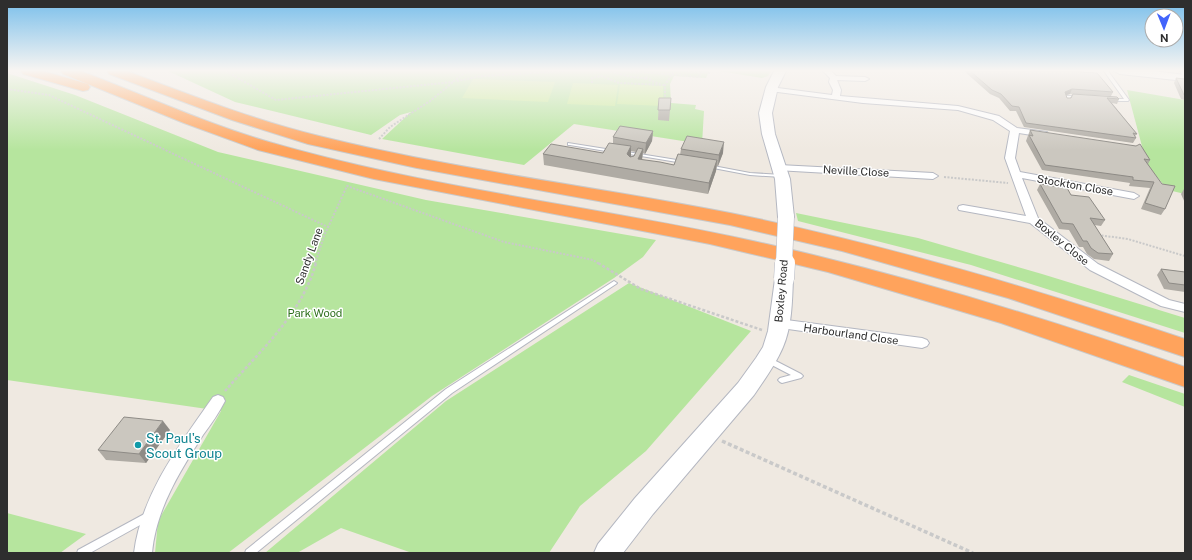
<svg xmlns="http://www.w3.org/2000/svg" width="1192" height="560" viewBox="0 0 1192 560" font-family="'Public Sans',sans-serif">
  <rect width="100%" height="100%" fill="#efe9e1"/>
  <g fill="#b6e59e">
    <polygon points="168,71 709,71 706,78 674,76 670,84 671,103 696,105 695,109 704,111 702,144 574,124 524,165 382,139 411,112 400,115 371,135 235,102"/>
    <polygon points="719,71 771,71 768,76 762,78"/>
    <polygon points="7,73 75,95 218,152 426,200 656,240 643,257 614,278 432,396 228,553 155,553 158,521 221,411 7,380"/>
    <polygon points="1127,90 1185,100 1185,194 1168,190 1147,165"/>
    <polygon points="796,213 918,238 1042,274 1185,318 1185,333 971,265 798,221"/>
    <polygon points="629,283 751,331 646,451 580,506 549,553 412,553 341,528 297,553 265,553 446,401"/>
    <polygon points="1129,375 1185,394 1185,407 1122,382"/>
    <polygon points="7,513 86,534 60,553 7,553"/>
  </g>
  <g fill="#c9ec9a">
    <polygon points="473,79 555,82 548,102 462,98"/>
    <polygon points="573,83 618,85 615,106 567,104"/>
    <polygon points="620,84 663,86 663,106 617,104"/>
  </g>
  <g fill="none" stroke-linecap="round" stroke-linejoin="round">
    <defs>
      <g id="lane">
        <polygon points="1104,71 1108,71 1129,100 1128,101 1109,101 1108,100 1110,99 1124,99"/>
        <polygon points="1065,96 1079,96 1081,97 1079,98 1068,98 1069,101 1067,102 1065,101"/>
        <polygon points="568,143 612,150 614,151 612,152 570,145 568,145"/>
        <polygon points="621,151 683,161 685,162 683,163 623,153 621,153"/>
        <polygon points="708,165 750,173 782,175 784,176 782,177 750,175 708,167"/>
        <polygon points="614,281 617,283 616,284 452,393 256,553 245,553 246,550 446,389"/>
        <polygon points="768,357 801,374 803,376 801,378 782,383 780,382 778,380 780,378 791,375 766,362 765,360 766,358"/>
        <polygon points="148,512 151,513 152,516 151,519 90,553 77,553 78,550"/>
      </g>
      <g id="street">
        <polygon points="823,71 831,71 836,76 865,77 869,79 865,81 837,80 841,90 840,96 958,106 999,116 1017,128 1047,132 1048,134 1044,137 1019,133 1015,158 1020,172 1134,193 1139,196 1134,199 1022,178 1038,218 1098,264 1169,300 1185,304 1185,312 1161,306 1090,270 1030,223 959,210 958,208 959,206 963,205 1026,216 1005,158 1010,131 993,120 958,110 863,103 770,91 766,89 770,87 832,95 833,90 829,82 830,78"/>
        <polygon points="1180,71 1185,71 1185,75 1182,75"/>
        <polygon points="779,165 933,173 938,176 933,179 776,170 774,168"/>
        <polygon points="779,319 922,338 927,340 929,343 927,346 922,348 774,327 773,324 774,321"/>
        <path d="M218,395L223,397L225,401C219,413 211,424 203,435C180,471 156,509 152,553H134C141,495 180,444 213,397Z"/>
      </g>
      <g id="secondary">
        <polygon points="774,71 786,71 778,87 772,113 775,134 790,179 794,217 792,220 786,222 780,220 778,217 775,179 762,134 759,113 766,87"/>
        <polygon points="1114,71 1153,71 1185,75 1185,81 1120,74"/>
        <path d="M784,273L790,275L793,279C792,302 792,326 783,347C776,364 764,380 754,395L653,514L623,553H594L598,544L635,498L738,383L756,358L763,347L768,331L775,279L778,275Z"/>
      </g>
      <g id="highway">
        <polygon points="21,71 43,71 88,84 90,87 88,90 83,91 23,74"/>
        <path d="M61,71H81C143,95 205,123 269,142C433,190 605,207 771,245C911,277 1049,319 1185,367V387L1001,323L828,272L710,244L374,179L258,150L184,123L63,74Z"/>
        <path d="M107,71H127C190,95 254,120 319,136C455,170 593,186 730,213C884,244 1036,289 1185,339V357L1008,298L842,251L730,225L417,168L308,144L232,120L109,74Z"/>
      </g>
    </defs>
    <use href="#lane" stroke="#b4b7c1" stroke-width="2"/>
    <use href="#street" stroke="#b4b7c1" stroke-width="2"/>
    <use href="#secondary" stroke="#b4b7c1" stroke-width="2"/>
    <use href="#highway" stroke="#c9c9c9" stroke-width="2"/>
    <g stroke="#c9c9c9" stroke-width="2" stroke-dasharray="2 1.5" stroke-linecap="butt">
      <polyline points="226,71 276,100 453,82"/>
      <polyline points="610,71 631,77 644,78"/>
      <polyline points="630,71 699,77 701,72"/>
      <polyline points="687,71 711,73"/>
      <polygon points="646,77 650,79 644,79"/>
      <polyline points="649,80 660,84"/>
      <polyline points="457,81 482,76 565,71"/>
      <polyline points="592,83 592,78 602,76 619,83 665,85"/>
      <polyline points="7,89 49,95 328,227"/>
      <polyline points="665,100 665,85 674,71"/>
      <polyline points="379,139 390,127 430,101 464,73 471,71"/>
      <polyline points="944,177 1008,183"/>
      <polyline points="1098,235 1128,239 1185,256"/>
      <polyline points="315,264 324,236 347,186 504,242 593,260 599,264"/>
    </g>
    <g stroke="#c9c9c9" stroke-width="2.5" stroke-dasharray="3 2" stroke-linecap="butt">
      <polyline points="598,263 641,289 762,330"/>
      <path d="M225,391C259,352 302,314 316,263"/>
    </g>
    <polyline stroke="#c9c9c9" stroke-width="3.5" stroke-dasharray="4 2.5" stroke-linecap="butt" points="722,441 973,553"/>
    <use href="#lane" fill="#fff" fill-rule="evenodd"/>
    <use href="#street" fill="#fff" fill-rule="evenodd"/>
    <use href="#secondary" fill="#fff" fill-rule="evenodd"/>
    <use href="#highway" fill="#ffa35c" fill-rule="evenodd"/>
    <defs>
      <polyline id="secondary-bridge-far1" points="784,264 786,217"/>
      <polyline id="secondary-bridge" points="784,279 785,263"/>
    </defs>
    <use href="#secondary-bridge-far1" stroke="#b4b7c1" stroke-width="17" stroke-linecap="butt"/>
    <use href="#secondary-bridge" stroke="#b4b7c1" stroke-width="21" stroke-linecap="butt"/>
    <use href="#secondary-bridge-far1" stroke="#fff" stroke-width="16"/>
    <use href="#secondary-bridge" stroke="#fff" stroke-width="20"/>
  </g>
  <g fill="#afaba4" fill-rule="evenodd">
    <polygon points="964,71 1001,71 1018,72 1019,71 1064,71 1113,92 1111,96 1070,94 1066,95 1067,98 1070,98 1073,94 1119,99 1117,104 1112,103 1137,134 1135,136 1136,138 1133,143 1024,127 1016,111 1010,111 999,98 990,94"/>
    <polygon points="1176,78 1185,79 1185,100 1181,99 1174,83"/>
    <polygon points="659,98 670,110 669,121 658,120"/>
    <polygon points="1030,130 1150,160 1148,164 1165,209 1161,215 1141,209 1150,188 1129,186 1130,183 1042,170 1026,141"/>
    <path d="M653,131L652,141L645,154L643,153L642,160L674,165L680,155L681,149L723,153L718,166H717L716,171L708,194L544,165L543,154L603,153L613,143V137ZM631,151L636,152L634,156L631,157Z"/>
    <polygon points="1040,184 1071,195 1105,220 1101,226 1094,225 1113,254 1109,261 1094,259 1087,254 1083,247 1079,247 1069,230 1059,229 1037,190"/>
    <polygon points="1184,189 1185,189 1185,203 1181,194"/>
    <polygon points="1161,269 1185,272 1185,292 1164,289 1157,275"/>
    <polygon points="170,430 146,463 106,460 98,450"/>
  </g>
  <g fill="#8e8b86">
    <polygon points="1072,89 1070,94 1063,96 1065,92"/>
    <polygon points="653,131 652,141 645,154 646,143"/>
    <polygon points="724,142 723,153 718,166 719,155"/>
    <polygon points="631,146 631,157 627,165 627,154"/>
    <polygon points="643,149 642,159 638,159"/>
    <polygon points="717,160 716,171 708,194 709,183"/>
    <polygon points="163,421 170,430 146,463 139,454"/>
  </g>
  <g fill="#cbc7bf" stroke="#8e8b86">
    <polygon points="970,71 1001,71 1024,72 1023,71 1064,71 1097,73 1113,92 1072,89 1065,92 1067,98 1071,98 1073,94 1117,97 1119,99 1107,98 1137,134 1133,133 1136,138 1026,123 1019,107 1012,106 1001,94 992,90"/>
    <polygon points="1176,78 1185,79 1185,95 1184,95"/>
    <polygon points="659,98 671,98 670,110 658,110"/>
    <polygon points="620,126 653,131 646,143 613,137"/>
    <polygon points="1030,130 1136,146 1140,144 1150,160 1144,159 1162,184 1175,186 1165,209 1145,203 1154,182 1133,180 1133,177 1045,165 1029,135 1033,136"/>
    <polygon points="687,136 724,142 719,155 681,149"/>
    <polygon points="609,143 631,146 627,154 630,157 634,156 638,148 643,149 638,159 660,162 674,165 678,154 717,160 709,183 543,154 551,144 603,153"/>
    <polygon points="1040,184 1067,188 1071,195 1089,197 1105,220 1090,218 1113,254 1098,253 1091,248 1087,241 1083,241 1073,224 1062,223"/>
    <polygon points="1161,269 1185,272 1185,285 1169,283"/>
    <polygon points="124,417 163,421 139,454 98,450"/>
  </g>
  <linearGradient id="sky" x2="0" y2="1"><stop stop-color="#7abfeb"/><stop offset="0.47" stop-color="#f8f5f2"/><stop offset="1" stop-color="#f8f5f2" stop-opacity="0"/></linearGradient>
  <rect width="1192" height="150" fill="url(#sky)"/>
  <circle fill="#0f9aa8" stroke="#fff" stroke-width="1.5" cx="138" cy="445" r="4"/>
  <g text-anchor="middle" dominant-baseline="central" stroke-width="3" stroke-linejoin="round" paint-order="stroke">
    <g font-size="11" fill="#2e2e2e" stroke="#fff">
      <text transform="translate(856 171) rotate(3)">Neville Close</text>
      <text transform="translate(1075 185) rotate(10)">Stockton Close</text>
      <text transform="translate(1062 242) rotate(39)">Boxley Close</text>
      <text transform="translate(309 256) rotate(-70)">Sandy Lane</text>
      <text transform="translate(781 291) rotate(-85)">Boxley Road</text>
      <text transform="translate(851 334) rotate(8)">Harbourland Close</text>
    </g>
    <g font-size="11" fill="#2c6e1b" stroke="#fff">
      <text x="315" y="313">Park Wood</text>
    </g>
    <g font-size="13" fill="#0d838f" stroke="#fff" text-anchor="start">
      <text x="146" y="438">St. Paul's<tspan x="146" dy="15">Scout Group</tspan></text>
    </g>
  </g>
  <rect width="1192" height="560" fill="none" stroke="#2e2e2e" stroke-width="16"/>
  <g transform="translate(1164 28) rotate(179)"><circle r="19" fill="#ffffff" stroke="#ababab"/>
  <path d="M0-3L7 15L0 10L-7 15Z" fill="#4264fb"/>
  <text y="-6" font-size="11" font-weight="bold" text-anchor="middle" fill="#2e2e2e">N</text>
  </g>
</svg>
